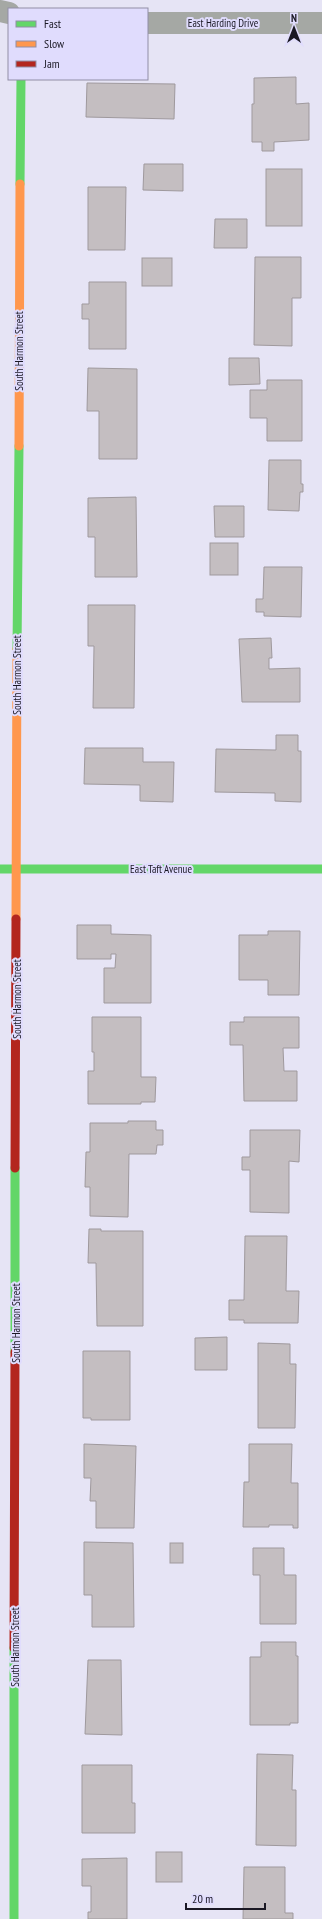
<svg xmlns="http://www.w3.org/2000/svg" width="322" height="1919" viewBox="0 0 322 1919" font-family="'PT Sans Narrow',sans-serif">
  <rect width="100%" height="100%" fill="#e6e4f5"/>
  <g fill="#c4bec1" stroke="#9f999d">
    <polygon points="296,77 296,104 309,103 309,140 274,142 274,151 262,151 262,142 252,142 252,104 254,104 254,78"/>
    <polygon points="87,83 175,84 174,119 86,117"/>
    <polygon points="144,164 183,164 183,191 143,190"/>
    <rect x="266" y="169" width="36" height="57"/>
    <polygon points="88,187 126,187 125,250 88,250"/>
    <polygon points="215,219 247,219 247,248 214,248"/>
    <polygon points="255,257 301,257 301,298 292,298 292,346 254,345"/>
    <rect x="142" y="258" width="30" height="28"/>
    <polygon points="89,282 126,282 126,349 89,349 89,319 82,319 82,304 89,304"/>
    <polygon points="229,358 259,358 260,384 229,385"/>
    <polygon points="88,368 137,369 137,459 99,459 99,411 87,411"/>
    <polygon points="267,380 302,380 302,441 267,441 267,418 250,418 250,390 267,390"/>
    <polygon points="269,460 301,460 301,484 303,484 303,492 300,492 299,511 268,510"/>
    <polygon points="136,497 137,577 95,577 95,537 88,537 88,498"/>
    <polygon points="214,506 244,506 244,537 215,537"/>
    <rect x="210" y="543" width="28" height="32"/>
    <polygon points="264,567 302,567 301,617 264,616 264,612 256,612 256,599 263,599"/>
    <polygon points="88,605 135,605 134,708 93,708 94,646 88,646"/>
    <polygon points="271,638 272,658 269,658 269,669 300,668 300,702 242,702 239,639"/>
    <polygon points="276,735 298,735 298,751 301,751 301,802 275,801 275,793 215,792 216,749 276,750"/>
    <polygon points="85,748 143,748 143,762 174,762 173,802 140,801 140,785 84,784"/>
    <polygon points="77,925 111,925 111,934 151,935 151,1003 104,1003 104,968 115,968 116,954 111,954 111,959 77,959"/>
    <polygon points="268,931 300,931 299,995 268,995 268,980 239,980 239,935 268,935"/>
    <polygon points="92,1017 141,1017 141,1077 156,1077 155,1102 141,1102 141,1104 88,1104 88,1071 94,1071 94,1052 92,1052"/>
    <polygon points="244,1017 299,1017 299,1048 283,1048 284,1071 297,1071 297,1101 244,1101 243,1045 230,1045 230,1022 244,1022"/>
    <polygon points="128,1121 156,1121 156,1130 163,1130 163,1145 157,1145 156,1154 129,1154 128,1217 90,1216 90,1187 85,1187 86,1152 90,1152 90,1123 128,1123"/>
    <polygon points="250,1130 300,1130 299,1162 289,1161 289,1213 250,1212 250,1170 242,1170 242,1157 250,1157"/>
    <polygon points="89,1229 101,1229 101,1231 143,1231 143,1326 97,1326 96,1263 88,1263"/>
    <polygon points="245,1236 287,1236 286,1291 299,1291 298,1323 244,1323 244,1320 229,1320 229,1300 244,1300"/>
    <polygon points="227,1337 227,1370 195,1370 195,1338"/>
    <polygon points="258,1343 290,1344 290,1364 296,1364 295,1428 258,1428"/>
    <polygon points="83,1351 130,1351 130,1420 91,1420 91,1418 83,1418"/>
    <polygon points="84,1444 136,1446 134,1528 96,1528 96,1501 90,1501 91,1478 84,1478"/>
    <polygon points="249,1444 292,1444 291,1483 298,1483 298,1528 293,1528 293,1525 269,1525 269,1527 243,1527 244,1482 249,1482"/>
    <polygon points="84,1542 133,1543 134,1627 92,1627 92,1595 84,1595"/>
    <rect x="170" y="1543" width="13" height="20"/>
    <polygon points="253,1548 284,1548 284,1575 296,1575 296,1624 260,1624 260,1575 253,1575"/>
    <polygon points="261,1642 296,1642 296,1656 298,1656 298,1723 290,1723 290,1725 250,1725 250,1657 261,1657"/>
    <polygon points="88,1660 121,1660 122,1735 85,1734"/>
    <polygon points="257,1754 293,1755 292,1790 296,1790 296,1846 256,1845"/>
    <polygon points="82,1765 132,1765 132,1803 135,1803 135,1833 82,1833"/>
    <rect x="156" y="1852" width="26" height="30"/>
    <polygon points="127,1858 127,1919 88,1919 88,1912 91,1912 91,1886 82,1886 82,1859"/>
    <polygon points="244,1867 285,1867 285,1913 293,1913 293,1919 243,1919"/>
  </g>
  <g fill="none" stroke-linecap="round" stroke-linejoin="round">
    <g stroke="#a5a8a4" stroke-width="22">
      <polyline points="0,11 9,13"/>
      <polyline points="147,23 322,23"/>
    </g>
    <g stroke="#63d668" stroke-width="9">
      <polyline points="20,184 21,79"/>
      <polyline points="17,649 19,446"/>
      <polyline points="0,869 322,869"/>
      <polyline points="15,1352 15,1168"/>
      <polyline points="14,1919 14,1648"/>
    </g>
    <g stroke="#ff974d" stroke-width="9">
      <polyline points="19,446 20,184"/>
      <polyline points="16,919 17,649"/>
    </g>
    <g stroke="#b3261e" stroke-width="9">
      <polyline points="15,1168 16,919"/>
      <polyline points="14,1648 15,1352"/>
    </g>
  </g>
  <g text-anchor="middle" dominant-baseline="central" stroke-width="4" stroke-linejoin="round" paint-order="stroke">
    <g font-size="11" fill="#1a1824" stroke="#e0dcfd">
      <text x="223" y="23">East Harding Drive</text>
      <text transform="translate(19 351) rotate(-90)">South Harmon Street</text>
      <text transform="translate(17 675) rotate(-90)">South Harmon Street</text>
      <text x="161" y="869">East Taft Avenue</text>
      <text transform="translate(17 999) rotate(-90)">South Harmon Street</text>
      <text transform="translate(16 1323) rotate(-90)">South Harmon Street</text>
      <text transform="translate(15 1647) rotate(-90)">South Harmon Street</text>
    </g>
  </g>
  <rect x="8" y="8" width="140" height="72" fill="#e0dcfd" stroke="#918ea6"/>
  <rect x="16" y="21" width="20" height="6" fill="#63d668" stroke="#918ea6"/>
  <text x="44" y="28" font-size="12" fill="#1a1824">Fast</text>
  <rect x="16" y="41" width="20" height="6" fill="#ff974d" stroke="#918ea6"/>
  <text x="44" y="48" font-size="12" fill="#1a1824">Slow</text>
  <rect x="16" y="61" width="20" height="6" fill="#b3261e" stroke="#918ea6"/>
  <text x="44" y="68" font-size="12" fill="#1a1824">Jam</text>
  <g transform="translate(294 28)" stroke="#e0dcfd" stroke-width="3" paint-order="stroke">
  <path d="M0-3L7 15L0 10L-7 15Z" fill="#1a1824"/>
  <text y="-6" font-size="11" font-weight="bold" text-anchor="middle" fill="#1a1824">N</text>
  </g>
  <path d="M186 1903v6h79v-6" fill="none" stroke="#1a1824" stroke-width="2"/>
  <text x="192" y="1903" font-size="12" fill="#1a1824" stroke="#e0dcfd" stroke-width="3" paint-order="stroke">20 m</text>
</svg>
